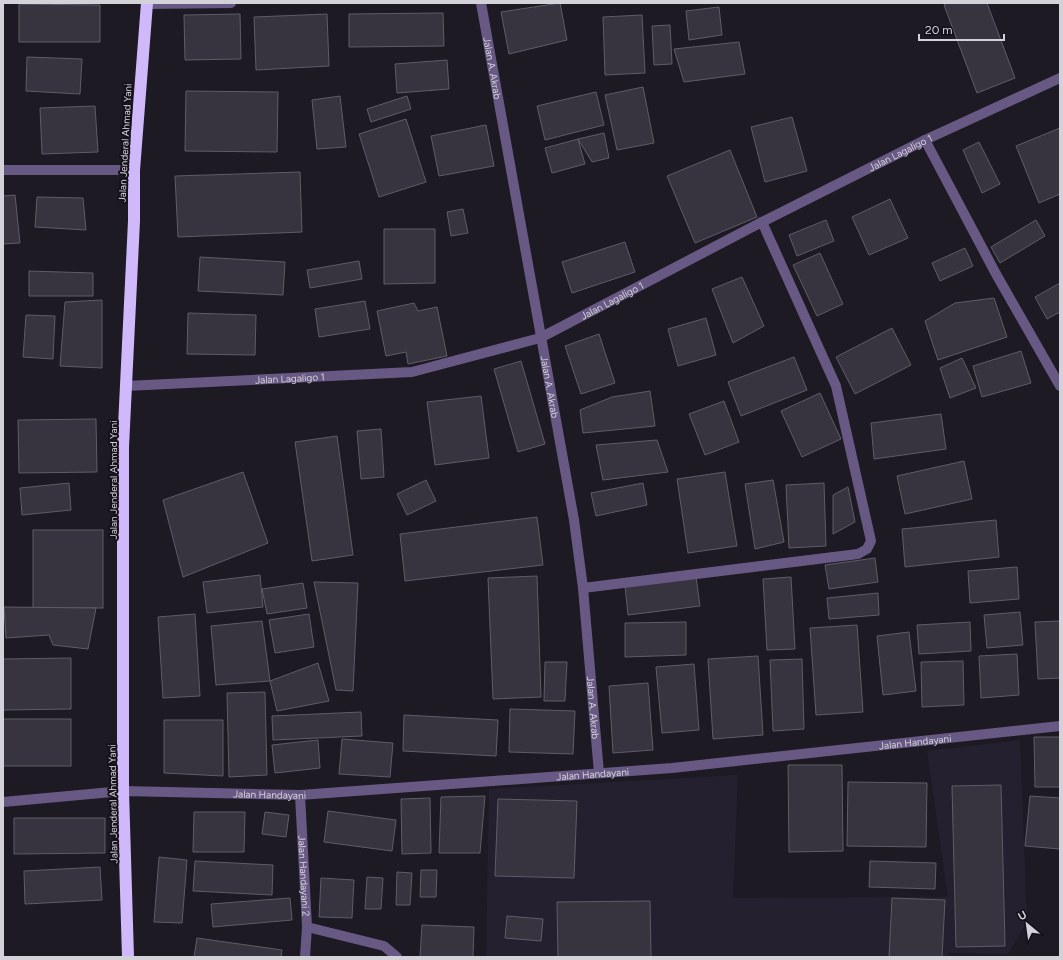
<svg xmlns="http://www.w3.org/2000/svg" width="1063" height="960" viewBox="0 0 1063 960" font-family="Figtree,sans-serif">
  <rect width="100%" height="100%" fill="#1d1a23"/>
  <polygon fill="#25202f" points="1020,740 1027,922 1008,954 948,953 948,957 486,957 489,789 738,775 733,898 948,897 927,751"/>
  <g fill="#38343f" stroke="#5f5c67">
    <polygon points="560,3 567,40 509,54 501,12"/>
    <polygon points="948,3 987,3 1015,78 977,93 944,5"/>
    <polygon points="19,4 100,5 100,42 19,42"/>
    <polygon points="719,7 722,35 689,40 686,11"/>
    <polygon points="443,13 444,46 349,47 349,14"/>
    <polygon points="240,14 241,59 185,60 184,15"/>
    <polygon points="327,14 329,66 256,70 254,17"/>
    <polygon points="642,15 645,73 605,75 603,17"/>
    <polygon points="670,25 672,64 654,65 652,26"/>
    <polygon points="739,42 745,74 684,82 674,49"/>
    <polygon points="27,57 82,59 80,94 26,91"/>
    <polygon points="447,60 449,89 397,93 395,64"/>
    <polygon points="643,87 654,143 617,150 605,95"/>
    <polygon points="186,91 278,92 277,152 185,151"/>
    <polygon points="596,92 604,125 545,140 537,106"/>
    <polygon points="340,96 346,147 317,149 312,100"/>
    <polygon points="407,96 411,109 371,122 367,109"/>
    <polygon points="95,106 98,152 42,154 40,108"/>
    <polygon points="792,117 807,171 765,182 751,127"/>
    <polygon points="406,119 426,182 379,197 359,134"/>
    <polygon points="486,125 494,166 439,176 431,136"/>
    <polygon points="1060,128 1060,194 1039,203 1016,146"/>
    <polygon points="604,133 609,158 592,162 578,139"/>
    <polygon points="578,139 585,164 552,173 545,148"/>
    <polygon points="979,142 1000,184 982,193 963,150"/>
    <polygon points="730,150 757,217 695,243 667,176"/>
    <polygon points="300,172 302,232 178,237 175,176"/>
    <polygon points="15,195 20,243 3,244 3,196"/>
    <polygon points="37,197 83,198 86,230 35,227"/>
    <polygon points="890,199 908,238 869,255 852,217"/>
    <polygon points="463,209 468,233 451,236 447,212"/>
    <polygon points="826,220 834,241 797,256 789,235"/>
    <polygon points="1036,220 1045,236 1000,263 991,247"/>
    <polygon points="384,229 435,229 435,283 384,284"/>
    <polygon points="625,242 635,272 572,293 562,262"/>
    <polygon points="965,248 973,266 940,281 932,263"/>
    <polygon points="820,253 843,304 817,316 793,265"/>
    <polygon points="200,257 285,262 283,295 198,291"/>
    <polygon points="359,261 362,279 310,288 307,270"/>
    <polygon points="29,271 93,273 93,296 29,296"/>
    <polygon points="742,277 764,326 733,343 712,289"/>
    <polygon points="1060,283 1060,312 1047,319 1035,297"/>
    <polygon points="994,298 1007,337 938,360 925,321 955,303"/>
    <polygon points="102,300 102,368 60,366 65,302"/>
    <polygon points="365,301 370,329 319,337 315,309"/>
    <polygon points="414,303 418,311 437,307 447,356 408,364 406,352 386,356 377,311"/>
    <polygon points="188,313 256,315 255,355 187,354"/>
    <polygon points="26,315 55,316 53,359 23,357"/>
    <polygon points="706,318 716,355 678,366 668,329"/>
    <polygon points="892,328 911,365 855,394 836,357"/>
    <polygon points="599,334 615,383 581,394 565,346"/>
    <polygon points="1021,351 1031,383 982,397 973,366"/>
    <polygon points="794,357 807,390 741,416 728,382"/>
    <polygon points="962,358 976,388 950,398 940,368"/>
    <polygon points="521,361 545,444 518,452 494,369"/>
    <polygon points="650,391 655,426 583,433 580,410 612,397"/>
    <polygon points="820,393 841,439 802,457 781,411"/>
    <polygon points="481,396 489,458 435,465 427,402"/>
    <polygon points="724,401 739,442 705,455 689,414"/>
    <polygon points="941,414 946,449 874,459 871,423"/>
    <polygon points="96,419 97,472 19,473 18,420"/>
    <polygon points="381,429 384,477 361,479 357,431"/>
    <polygon points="337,436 353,555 312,561 295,442"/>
    <polygon points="657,440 668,472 603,480 596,445"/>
    <polygon points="964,461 972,499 905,514 897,476"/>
    <polygon points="243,472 268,543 183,577 163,500"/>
    <polygon points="725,472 737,546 688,553 677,479"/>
    <polygon points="426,480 436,501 407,515 397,494"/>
    <polygon points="773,480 784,542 755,549 745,484"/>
    <polygon points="69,483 71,510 22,515 20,488"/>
    <polygon points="643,483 647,505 596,516 591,493"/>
    <polygon points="824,483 826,546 789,548 786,485"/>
    <polygon points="848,487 855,522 833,534 833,495"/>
    <polygon points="537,517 543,565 405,581 400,534"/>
    <polygon points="996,520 999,557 905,567 902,529"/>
    <rect x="33" y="530" width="70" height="78"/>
    <polygon points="875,558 878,582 829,589 825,565"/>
    <polygon points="1017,567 1019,599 970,603 968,571"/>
    <polygon points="260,575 263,607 207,613 203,582"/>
    <polygon points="537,576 541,697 493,699 488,578"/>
    <polygon points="696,577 700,606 628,615 625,586"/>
    <polygon points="791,577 795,649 767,650 763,579"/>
    <polygon points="314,582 358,583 353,691 336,690"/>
    <polygon points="303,583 307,608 267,614 262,589"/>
    <polygon points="878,593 879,615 829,619 827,598"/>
    <polygon points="4,607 96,608 88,649 53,645 49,635 6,638"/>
    <polygon points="1020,612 1023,645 987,648 984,615"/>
    <polygon points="195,614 200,696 163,698 158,617"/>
    <polygon points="309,614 314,647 275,653 269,620"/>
    <polygon points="262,621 270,681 216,685 211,626"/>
    <polygon points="1060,621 1060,678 1038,679 1035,622"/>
    <polygon points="686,622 686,655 625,657 625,623"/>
    <polygon points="970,622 971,651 919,654 917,625"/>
    <polygon points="857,625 863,712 816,715 810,628"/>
    <polygon points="909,632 916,691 883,695 877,636"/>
    <polygon points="1017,654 1019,695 981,698 979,656"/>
    <polygon points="758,656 763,735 713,739 708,659"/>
    <polygon points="71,658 71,709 3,710 3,659"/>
    <polygon points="802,659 804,729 773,731 770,660"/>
    <polygon points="963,661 964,705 922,707 921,662"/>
    <polygon points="545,662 567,662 565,701 544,701"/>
    <polygon points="318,663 329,701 277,711 270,681"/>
    <polygon points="694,664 699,730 662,733 656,667"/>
    <polygon points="648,683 653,750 613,753 609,686"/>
    <polygon points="265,692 267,775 229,777 227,693"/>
    <polygon points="510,709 575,711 573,754 509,752"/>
    <polygon points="361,712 362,736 273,740 272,716"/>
    <polygon points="404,715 498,720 496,756 403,751"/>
    <rect x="3" y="719" width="68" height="47"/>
    <polygon points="164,720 223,720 223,776 164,773"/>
    <polygon points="1034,737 1060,737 1060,787 1035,787"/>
    <polygon points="342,739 393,743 390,777 339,774"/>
    <polygon points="318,740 320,768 275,773 272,745"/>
    <polygon points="788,765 842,765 843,851 789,852"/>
    <polygon points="848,782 927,783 926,847 847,846"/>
    <polygon points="1001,785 1005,946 956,947 952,786"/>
    <polygon points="485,796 480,853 439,853 441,797"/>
    <polygon points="1030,796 1060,798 1060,849 1025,846"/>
    <polygon points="430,798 431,853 402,854 401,799"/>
    <polygon points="498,799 577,801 574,878 495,876"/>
    <polygon points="328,811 396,820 392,851 324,842"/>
    <polygon points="194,812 245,812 244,852 193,852"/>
    <polygon points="265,812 289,815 286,837 262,834"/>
    <polygon points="14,818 105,818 105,853 14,854"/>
    <polygon points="159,857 187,860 182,923 154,922"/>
    <polygon points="195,861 273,865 272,895 193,891"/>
    <polygon points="870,861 936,863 935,889 869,887"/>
    <polygon points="100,867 102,900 25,904 24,871"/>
    <polygon points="421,870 437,870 436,897 420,897"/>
    <polygon points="397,872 412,873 410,905 396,905"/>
    <polygon points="367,877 383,878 381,909 365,909"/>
    <polygon points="321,878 354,880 352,918 319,917"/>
    <polygon points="290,898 292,920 213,927 211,904"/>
    <polygon points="892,898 945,900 942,957 889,957"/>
    <polygon points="650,901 651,957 558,957 557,902"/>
    <polygon points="507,916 543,919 541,941 505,938"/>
    <polygon points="422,925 474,927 473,957 420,957"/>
    <polygon points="197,938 282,950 281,957 194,957"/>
  </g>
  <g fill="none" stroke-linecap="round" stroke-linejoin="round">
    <g stroke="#685984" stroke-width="10">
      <path id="s1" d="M481,3L574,520L583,588L599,773"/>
      <polyline points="147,4 231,3"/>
      <polyline points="925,140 996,274 1060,386"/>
      <polyline points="3,170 134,170"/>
      <path id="s2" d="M126,386L412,372L540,338L762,222L925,140L1060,78"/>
      <polyline points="583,588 858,554 867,549 871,541 836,386 762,222"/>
      <path id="s3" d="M300,795L307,927L305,957"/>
      <path id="s4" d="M3,802L123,791L300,795L672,768L1060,726"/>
      <polyline points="307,927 384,946 397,957"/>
    </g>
    <polyline stroke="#cfb9fa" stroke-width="12" points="128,957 123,791 123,447 134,221 134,170 147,3"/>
  </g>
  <g text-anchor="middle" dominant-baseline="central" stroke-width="4" stroke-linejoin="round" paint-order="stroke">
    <g font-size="10" fill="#d4d2d9" stroke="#14111a">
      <text stroke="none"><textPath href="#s1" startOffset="66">Jalan A. Akrab</textPath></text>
      <text transform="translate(125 143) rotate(-87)">Jalan Jenderal Ahmad Yani</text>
      <text stroke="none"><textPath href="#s2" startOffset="824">Jalan Lagaligo 1</textPath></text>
      <text stroke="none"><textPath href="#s2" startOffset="500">Jalan Lagaligo 1</textPath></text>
      <text stroke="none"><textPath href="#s2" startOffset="164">Jalan Lagaligo 1</textPath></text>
      <text stroke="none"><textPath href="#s1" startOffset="390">Jalan A. Akrab</textPath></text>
      <text transform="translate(113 480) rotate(-90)">Jalan Jenderal Ahmad Yani</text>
      <text stroke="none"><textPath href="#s1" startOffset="714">Jalan A. Akrab</textPath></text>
      <text stroke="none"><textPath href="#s4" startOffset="915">Jalan Handayani</textPath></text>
      <text stroke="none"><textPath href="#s4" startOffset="591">Jalan Handayani</textPath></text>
      <text stroke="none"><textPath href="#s4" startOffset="267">Jalan Handayani</textPath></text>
      <text transform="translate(113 804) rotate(-91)">Jalan Jenderal Ahmad Yani</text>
      <text stroke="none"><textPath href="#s3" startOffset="81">Jalan Handayani 2</textPath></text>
    </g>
  </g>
  <rect width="1063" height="960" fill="none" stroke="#d4d2d9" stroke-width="8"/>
  <g transform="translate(1027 924) rotate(331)" stroke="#14111a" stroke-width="3" paint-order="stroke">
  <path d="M0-3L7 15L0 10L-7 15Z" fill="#d4d2d9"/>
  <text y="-6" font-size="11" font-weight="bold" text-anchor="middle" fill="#d4d2d9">U</text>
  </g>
  <path d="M919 34v6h85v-6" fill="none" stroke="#d4d2d9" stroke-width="2"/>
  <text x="925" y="34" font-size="12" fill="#d4d2d9" stroke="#14111a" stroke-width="3" paint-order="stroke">20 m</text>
</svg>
